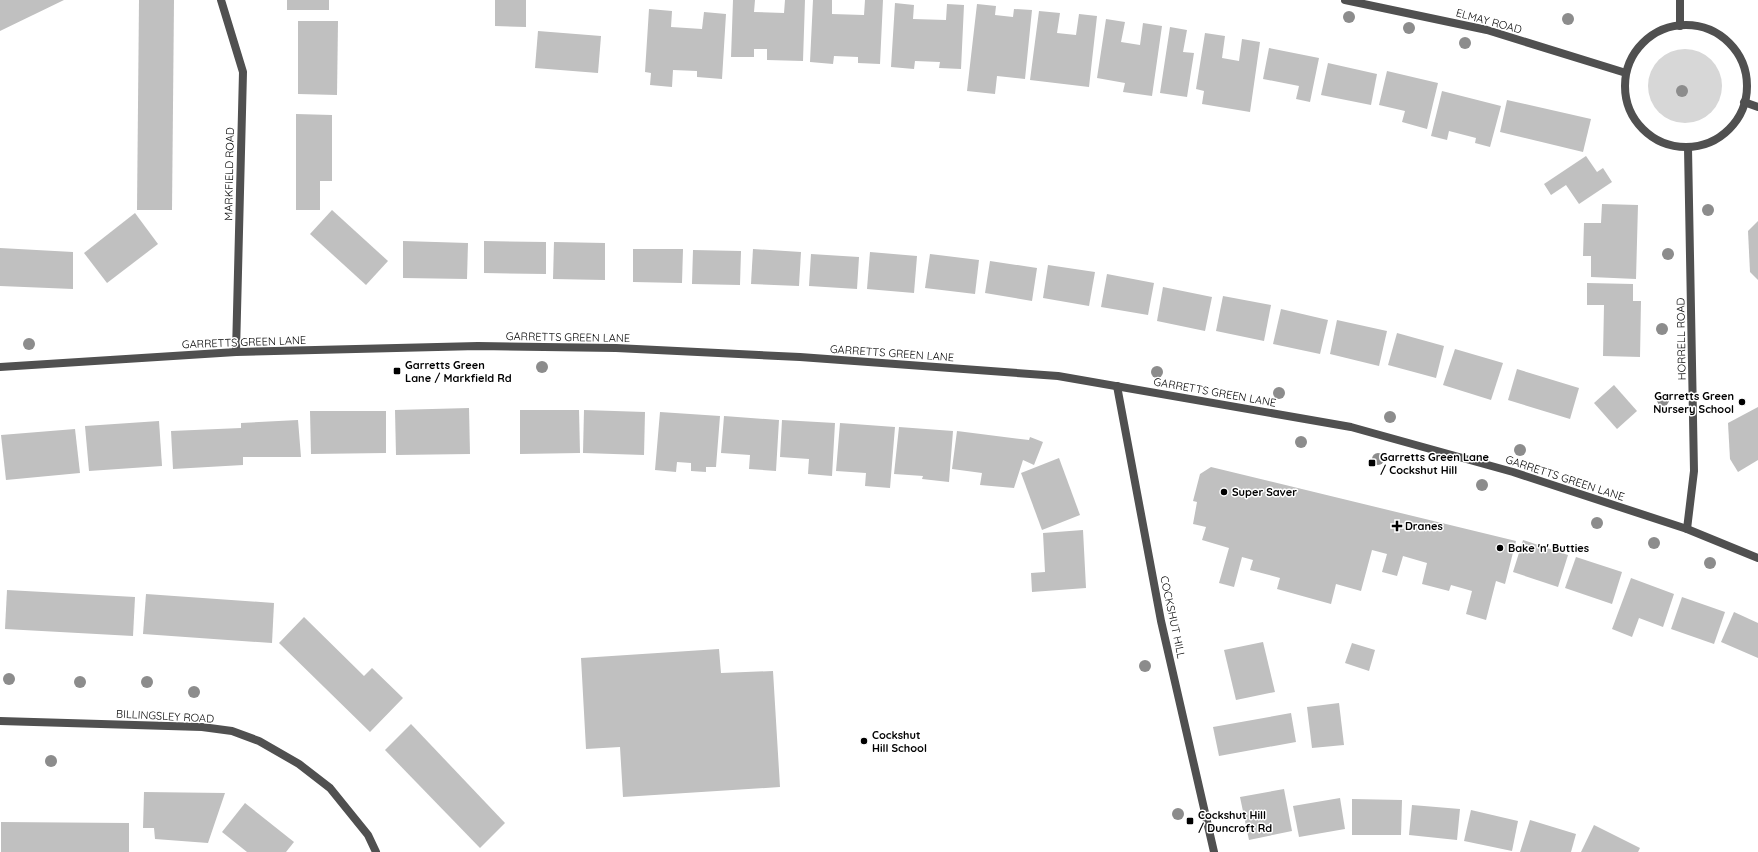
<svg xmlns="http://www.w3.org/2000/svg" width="1758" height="852" viewBox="0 0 1758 852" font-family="Quicksand,sans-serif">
  <rect width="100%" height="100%" fill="#fff"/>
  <circle fill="#d7d7d7" cx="1685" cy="86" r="37"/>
  <g fill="#c0c0c0">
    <polygon points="0,0 64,0 0,31"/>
    <polygon points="139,0 174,0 172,210 137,210"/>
    <rect x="287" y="0" width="42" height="10"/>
    <polygon points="495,0 526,0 526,27 495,26"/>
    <polygon points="733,0 755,0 754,12 784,13 785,0 805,0 803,61 767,60 767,49 754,49 754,57 731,57"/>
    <polygon points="813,0 832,0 832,14 864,15 865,0 883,0 880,64 858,63 858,57 834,56 833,64 810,62"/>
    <polygon points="895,3 914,5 913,19 946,20 947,4 964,5 961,69 939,68 940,62 915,61 914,69 891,67"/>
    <polygon points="977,4 996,6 995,15 1013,17 1014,9 1032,10 1025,79 997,76 995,94 967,91"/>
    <polygon points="649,9 672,11 671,27 702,29 704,12 726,14 722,79 697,77 697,71 673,70 672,87 650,85 651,73 645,72"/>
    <polygon points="1039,11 1060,13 1057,33 1076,35 1079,14 1097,16 1089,87 1030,80"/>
    <polygon points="1106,19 1125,22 1121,42 1140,45 1143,23 1162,26 1152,96 1123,92 1125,83 1097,78"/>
    <polygon points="298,21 338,21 337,95 298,94"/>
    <polygon points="1170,27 1187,30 1183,52 1194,53 1187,97 1160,93"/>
    <polygon points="538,31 601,36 598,73 535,68"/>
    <polygon points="1205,33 1225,36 1222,58 1239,61 1242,39 1260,42 1250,112 1202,104 1204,91 1196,89"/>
    <polygon points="1269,48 1319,58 1310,102 1296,99 1299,86 1263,79"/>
    <polygon points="1328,63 1377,74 1371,105 1321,95"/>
    <polygon points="1387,71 1438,83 1427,129 1402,122 1405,111 1379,105"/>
    <polygon points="1442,91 1501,106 1490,147 1475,143 1476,138 1449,131 1447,140 1431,136"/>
    <polygon points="1507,100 1591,119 1583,152 1500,132"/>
    <polygon points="296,114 332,115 332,181 320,181 320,210 296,210"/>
    <polygon points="1586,156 1597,172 1603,168 1612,182 1579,204 1566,185 1551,195 1544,184"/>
    <polygon points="1602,204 1638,205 1636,279 1591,277 1591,256 1583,256 1584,223 1601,223"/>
    <polygon points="332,210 388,261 366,285 310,234"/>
    <polygon points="135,213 158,244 107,283 84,253"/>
    <polygon points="1758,221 1758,280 1750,272 1748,231"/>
    <polygon points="403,241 468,243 467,279 403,278"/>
    <polygon points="484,241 546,242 546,274 484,273"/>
    <polygon points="554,242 605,243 605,280 553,279"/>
    <polygon points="0,248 73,252 73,289 0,286"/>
    <polygon points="633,249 683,249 682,283 633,282"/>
    <polygon points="753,249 801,252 799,286 751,284"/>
    <polygon points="693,250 741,251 740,285 692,284"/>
    <polygon points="870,252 917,256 914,293 867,289"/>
    <polygon points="811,254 859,257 857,289 809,286"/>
    <polygon points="930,254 979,260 975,294 925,288"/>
    <polygon points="990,261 1037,268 1032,301 985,293"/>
    <polygon points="1048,265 1095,272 1089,306 1043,298"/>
    <polygon points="1107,274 1154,283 1148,315 1101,307"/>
    <polygon points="1587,283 1633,284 1633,301 1641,301 1640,357 1603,356 1604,305 1587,305"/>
    <polygon points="1163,287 1212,297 1205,331 1157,321"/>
    <polygon points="1223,296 1271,305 1264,341 1216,331"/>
    <polygon points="1281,309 1328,320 1320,354 1273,344"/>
    <polygon points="1337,320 1387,331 1379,366 1330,354"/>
    <polygon points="1397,333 1444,346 1436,378 1388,365"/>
    <polygon points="1455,349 1503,363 1491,400 1443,385"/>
    <polygon points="1517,369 1579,388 1570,419 1508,400"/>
    <polygon points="1614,385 1637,411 1617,429 1594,403"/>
    <polygon points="1758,407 1758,460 1738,472 1730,459 1728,423"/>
    <polygon points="469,408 470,454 396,455 395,410"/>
    <polygon points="520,410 579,410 580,453 520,454"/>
    <polygon points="584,410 645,412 644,455 583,453"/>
    <polygon points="310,411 386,411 386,453 311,454"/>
    <polygon points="660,412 720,416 716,467 706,467 706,472 691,471 691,463 677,462 676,472 655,470"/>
    <polygon points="724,416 779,420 776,471 749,469 750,455 721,453"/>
    <polygon points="298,420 301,457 243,457 243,465 173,469 171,431 241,428 241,423"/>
    <polygon points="782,420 835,423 832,476 808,474 809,459 780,457"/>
    <polygon points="159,421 162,466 89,471 85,426"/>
    <polygon points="840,423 895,427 890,488 865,486 866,473 836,471"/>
    <polygon points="899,427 953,431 949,482 922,479 923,476 894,474"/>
    <polygon points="75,429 80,473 6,480 1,435"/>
    <polygon points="957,431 1029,440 1030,437 1043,442 1034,465 1023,460 1014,488 980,485 982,473 952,469"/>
    <polygon points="1059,458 1080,515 1042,530 1021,473"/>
    <polygon points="1211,467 1516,541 1505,584 1496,581 1486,620 1466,614 1472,591 1451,585 1449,591 1422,584 1427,563 1403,556 1397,576 1382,572 1387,554 1372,550 1361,591 1336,584 1331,604 1277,589 1280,578 1250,570 1253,560 1242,557 1234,587 1219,583 1229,548 1202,540 1206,527 1193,524 1197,502 1193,501 1200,474"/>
    <polygon points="1083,530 1086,588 1032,592 1031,573 1045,572 1043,533"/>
    <polygon points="1523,540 1568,555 1558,587 1513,572"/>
    <polygon points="1576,557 1622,572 1612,604 1565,588"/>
    <polygon points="1631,578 1674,594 1663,627 1639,618 1632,637 1612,629"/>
    <polygon points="7,590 135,597 133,636 5,629"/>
    <polygon points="146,594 274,603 272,643 143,634"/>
    <polygon points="1682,597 1725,612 1714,644 1671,629"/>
    <polygon points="1734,612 1758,623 1758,658 1721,642"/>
    <polygon points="304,617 364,676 372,668 403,698 370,732 279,643"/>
    <polygon points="1263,642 1275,692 1236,700 1224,650"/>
    <polygon points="1352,643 1375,650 1369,671 1345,663"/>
    <polygon points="719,649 721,673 773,671 780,787 623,797 620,747 586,749 581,658"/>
    <polygon points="1339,703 1344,745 1312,748 1307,707"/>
    <polygon points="1291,713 1296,742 1219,756 1213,727"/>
    <polygon points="411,724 505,823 480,848 385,750"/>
    <polygon points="1284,789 1292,831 1249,840 1240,797"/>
    <polygon points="144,792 225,793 208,843 155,839 154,828 143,828"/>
    <polygon points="1340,798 1345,829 1299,837 1293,806"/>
    <polygon points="1352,799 1402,800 1401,835 1352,835"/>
    <polygon points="245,803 294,842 286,852 247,852 222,832"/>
    <polygon points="1412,805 1460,809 1457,840 1409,835"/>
    <polygon points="1471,810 1518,821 1512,851 1464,841"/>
    <polygon points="1530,820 1576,834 1571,852 1520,852"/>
    <polygon points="1,822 129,823 129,852 1,852"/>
    <polygon points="1594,825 1640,848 1638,852 1581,852"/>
  </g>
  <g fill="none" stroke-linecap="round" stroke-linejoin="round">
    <g stroke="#505050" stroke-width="8">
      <polyline points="221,0 243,72 236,352"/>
      <polyline points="1345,0 1487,30 1626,73"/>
      <polyline points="1680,0 1680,26"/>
      <circle cx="1686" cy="86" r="61"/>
      <polyline points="1744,102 1758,107"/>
      <polyline points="1117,386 1161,621 1214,852"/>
      <polyline points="1687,529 1694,471 1688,148"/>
      <polyline points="0,721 202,727 232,731 259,741 299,764 330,788 368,835 376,852"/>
    </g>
    <polyline stroke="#505050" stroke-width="8" points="0,367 236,352 478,346 616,348 800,357 1058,376 1351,427 1513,472 1687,529 1758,558"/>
  </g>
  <g fill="#8c8c8c">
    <circle cx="1349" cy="17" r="6"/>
    <circle cx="1568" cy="19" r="6"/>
    <circle cx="1409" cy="28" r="6"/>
    <circle cx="1465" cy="43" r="6"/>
    <circle cx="1682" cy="91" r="6"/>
    <circle cx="1708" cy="210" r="6"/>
    <circle cx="1668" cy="254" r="6"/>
    <circle cx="1662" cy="329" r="6"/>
    <circle cx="29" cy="344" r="6"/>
    <circle cx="542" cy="367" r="6"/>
    <circle cx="1157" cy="372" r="6"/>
    <circle cx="1279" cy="393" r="6"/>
    <circle cx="1663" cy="400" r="6"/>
    <circle cx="1390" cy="417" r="6"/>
    <circle cx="1301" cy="442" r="6"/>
    <circle cx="1520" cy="450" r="6"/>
    <circle cx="1378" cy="459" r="6"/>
    <circle cx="1482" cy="485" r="6"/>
    <circle cx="1597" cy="523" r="6"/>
    <circle cx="1654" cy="543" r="6"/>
    <circle cx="1710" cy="563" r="6"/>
    <circle cx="1145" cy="666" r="6"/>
    <circle cx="9" cy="679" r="6"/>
    <circle cx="80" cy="682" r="6"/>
    <circle cx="147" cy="682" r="6"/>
    <circle cx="194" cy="692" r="6"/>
    <circle cx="51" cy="761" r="6"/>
    <circle cx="1178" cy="814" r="6"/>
  </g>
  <g fill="#000" stroke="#fff" stroke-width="1.5">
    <rect x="393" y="367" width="8" height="8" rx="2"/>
    <circle cx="1742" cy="402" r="4"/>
    <rect x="1368" y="459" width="8" height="8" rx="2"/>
    <circle cx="1224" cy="492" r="4"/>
    <path d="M1395 520h4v4h4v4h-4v4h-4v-4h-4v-4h4z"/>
    <circle cx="1500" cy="548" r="4"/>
    <circle cx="864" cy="741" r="4"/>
    <rect x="1186" y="817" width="8" height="8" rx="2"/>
  </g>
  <g text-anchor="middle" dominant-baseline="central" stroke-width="3" stroke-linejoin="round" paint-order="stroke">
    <g font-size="11" fill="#000" stroke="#fff">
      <text transform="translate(1489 21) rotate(15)">ELMAY ROAD</text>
      <text transform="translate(229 174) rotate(-89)">MARKFIELD ROAD</text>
      <text transform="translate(568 337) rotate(1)">GARRETTS GREEN LANE</text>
      <text transform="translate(1681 339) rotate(-91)">HORRELL ROAD</text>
      <text transform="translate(244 342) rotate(-2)">GARRETTS GREEN LANE</text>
      <text transform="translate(892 353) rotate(4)">GARRETTS GREEN LANE</text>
      <text transform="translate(1215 392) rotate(10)">GARRETTS GREEN LANE</text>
      <text transform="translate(1565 478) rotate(18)">GARRETTS GREEN LANE</text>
      <text transform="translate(1173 617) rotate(78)">COCKSHUT HILL</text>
      <text transform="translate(165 716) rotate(3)">BILLINGSLEY ROAD</text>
    </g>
    <g font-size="11" font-weight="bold" fill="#000" stroke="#fff" text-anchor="start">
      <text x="405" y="365">Garretts Green<tspan x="405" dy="13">Lane / Markfield Rd</tspan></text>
      <text x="1734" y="396" text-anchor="end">Garretts Green<tspan x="1734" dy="13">Nursery School</tspan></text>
      <text x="1380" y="457">Garretts Green Lane<tspan x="1380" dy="13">/ Cockshut Hill</tspan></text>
      <text x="1232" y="492">Super Saver</text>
      <text x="1405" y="526">Dranes</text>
      <text x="1508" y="548">Bake 'n' Butties</text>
      <text x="872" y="735">Cockshut<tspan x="872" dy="13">Hill School</tspan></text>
      <text x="1198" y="815">Cockshut Hill<tspan x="1198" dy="13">/ Duncroft Rd</tspan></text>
    </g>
  </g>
</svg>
